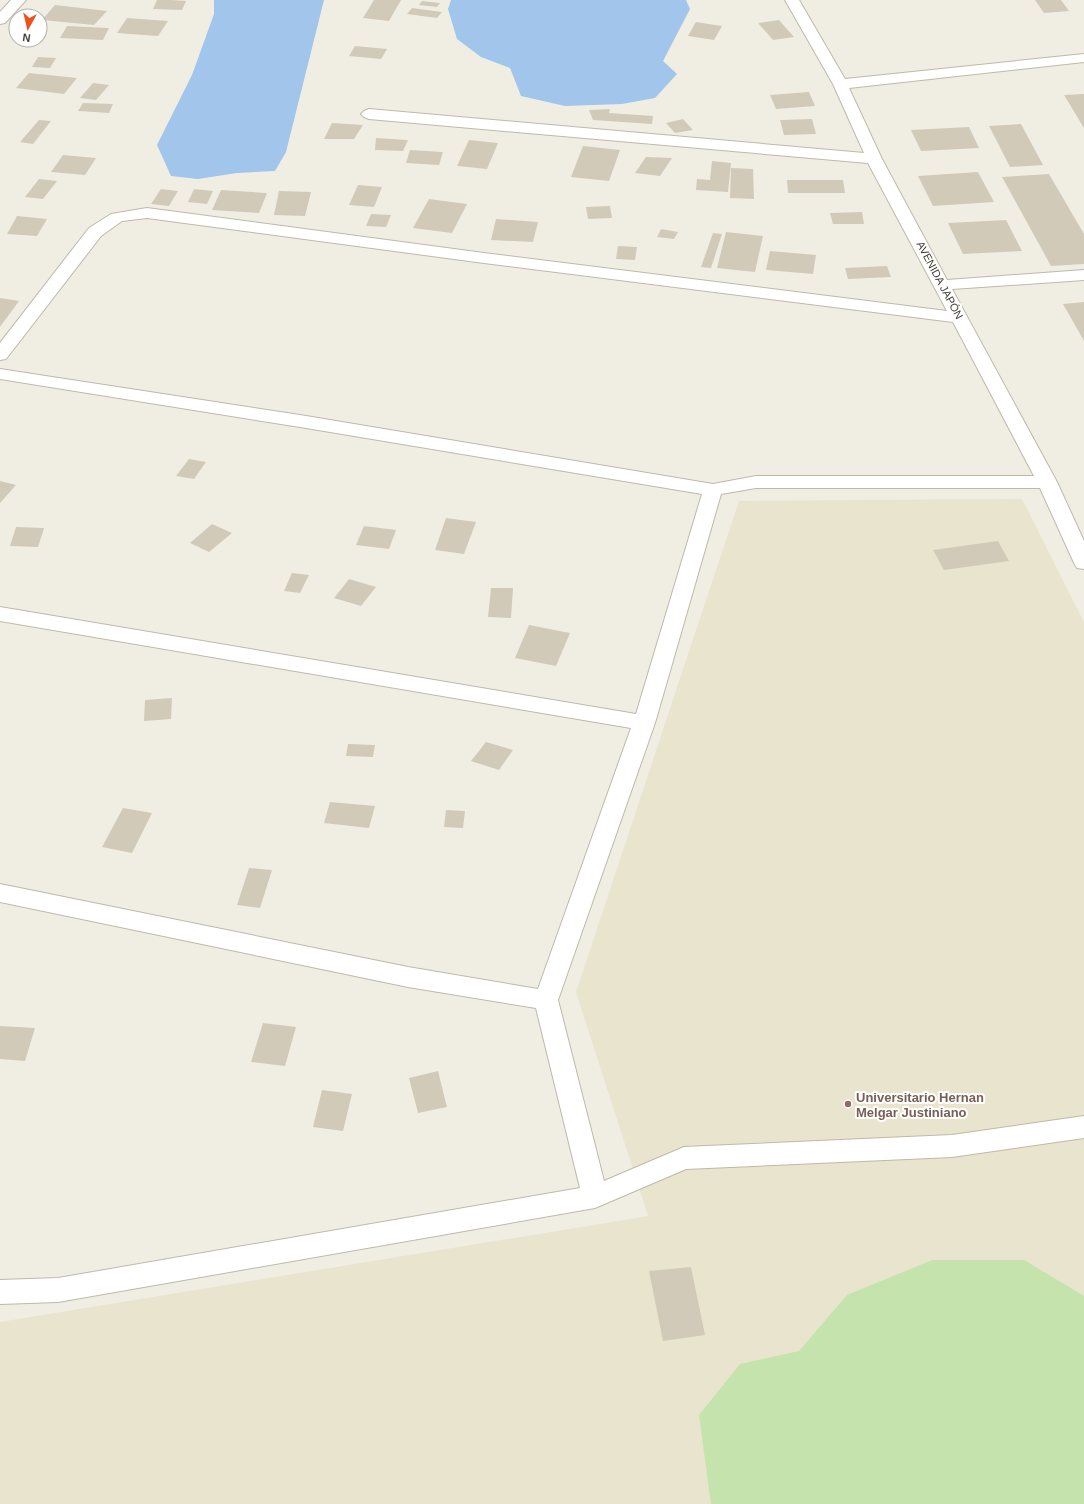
<svg xmlns="http://www.w3.org/2000/svg" width="1084" height="1504" viewBox="0 0 1084 1504" font-family="Arial,sans-serif">
  <rect width="100%" height="100%" fill="#f0eee3"/>
  <polygon fill="#e9e4cd" points="1022,499 1084,622 1084,1504 0,1504 0,1322 648,1216 576,992 739,501"/>
  <polygon fill="#c5e3ad" points="932,1260 1024,1260 1084,1296 1084,1504 711,1504 699,1415 740,1364 799,1351 847,1295"/>
  <g fill="#a1c5eb">
    <polygon points="214,0 324,0 286,152 275,171 237,173 198,179 171,176 157,145 192,75 214,14"/>
    <polygon points="451,0 686,0 690,9 663,61 677,74 655,98 622,104 565,106 521,96 510,68 481,57 457,39 448,9"/>
  </g>
  <g fill="#d1cab9">
    <polygon points="157,0 171,0 186,1 182,10 153,9"/>
    <polygon points="374,0 401,0 389,21 363,18"/>
    <polygon points="1035,0 1061,0 1069,11 1044,13"/>
    <polygon points="422,1 440,3 437,7 419,5"/>
    <polygon points="55,5 107,11 94,25 42,20"/>
    <polygon points="412,8 442,12 437,18 407,14"/>
    <polygon points="127,18 168,21 158,36 117,33"/>
    <polygon points="779,20 794,37 773,40 758,23"/>
    <polygon points="696,22 722,26 714,40 688,36"/>
    <polygon points="67,26 109,28 103,40 60,38"/>
    <polygon points="355,46 387,49 381,59 349,56"/>
    <polygon points="38,57 56,58 50,68 32,67"/>
    <polygon points="29,73 77,78 64,94 16,88"/>
    <polygon points="93,83 109,85 96,100 80,98"/>
    <polygon points="809,92 815,106 776,109 770,95"/>
    <polygon points="1084,94 1084,128 1064,95"/>
    <polygon points="83,103 113,104 109,113 78,111"/>
    <polygon points="610,109 609,113 653,116 652,124 593,120 589,110"/>
    <polygon points="683,119 693,130 675,133 666,123"/>
    <polygon points="812,119 816,134 784,135 780,120"/>
    <polygon points="39,120 51,121 33,144 20,142"/>
    <polygon points="332,123 363,125 354,139 324,139"/>
    <polygon points="1021,124 1043,165 1010,167 989,126"/>
    <polygon points="969,127 979,148 921,151 911,130"/>
    <polygon points="376,138 408,140 403,151 375,150"/>
    <polygon points="469,140 498,143 487,169 457,166"/>
    <polygon points="583,146 620,150 609,181 571,177"/>
    <polygon points="410,150 443,152 439,165 406,163"/>
    <polygon points="63,155 96,158 85,175 51,172"/>
    <polygon points="646,157 672,158 660,176 635,173"/>
    <polygon points="712,161 731,163 728,192 696,190 697,179 710,180"/>
    <polygon points="731,168 753,169 754,199 730,198"/>
    <polygon points="978,172 994,202 933,206 918,176"/>
    <polygon points="1049,174 1084,234 1084,264 1051,266 1002,177"/>
    <polygon points="39,179 57,181 43,199 25,197"/>
    <polygon points="787,180 843,180 845,193 788,193"/>
    <polygon points="358,185 382,187 374,207 349,205"/>
    <polygon points="161,189 178,191 169,206 151,204"/>
    <polygon points="194,189 213,191 207,204 188,202"/>
    <polygon points="221,190 267,193 259,213 212,210"/>
    <polygon points="279,191 311,192 305,216 274,215"/>
    <polygon points="429,199 467,204 452,233 413,228"/>
    <polygon points="610,206 612,218 588,219 586,207"/>
    <polygon points="862,212 864,224 833,224 830,213"/>
    <polygon points="371,214 391,215 386,227 366,226"/>
    <polygon points="17,216 47,219 37,236 7,234"/>
    <polygon points="496,219 538,222 533,242 491,240"/>
    <polygon points="1006,220 1022,251 963,254 948,223"/>
    <polygon points="661,229 678,232 674,239 657,237"/>
    <polygon points="726,232 763,236 755,272 717,268"/>
    <polygon points="713,233 722,234 711,268 701,267"/>
    <polygon points="618,246 637,247 635,260 616,259"/>
    <polygon points="770,251 816,255 813,274 766,270"/>
    <polygon points="887,266 891,277 848,279 845,268"/>
    <polygon points="0,298 19,301 0,327"/>
    <polygon points="1084,302 1084,341 1063,304"/>
    <polygon points="189,459 206,462 194,479 176,476"/>
    <polygon points="0,481 16,485 0,503"/>
    <polygon points="446,518 476,522 464,554 435,550"/>
    <polygon points="212,524 232,533 209,552 190,543"/>
    <polygon points="364,526 396,530 389,549 356,545"/>
    <polygon points="16,527 44,528 38,547 10,546"/>
    <polygon points="998,541 1009,561 944,570 933,550"/>
    <polygon points="292,573 309,575 300,593 284,591"/>
    <polygon points="349,579 376,587 361,606 334,598"/>
    <polygon points="491,588 513,588 511,618 488,617"/>
    <polygon points="529,625 570,633 556,666 515,658"/>
    <polygon points="172,698 171,719 144,721 145,700"/>
    <polygon points="486,742 513,750 499,770 471,761"/>
    <polygon points="348,744 375,745 373,757 346,756"/>
    <polygon points="330,802 375,806 369,828 324,823"/>
    <polygon points="123,808 152,813 132,853 102,847"/>
    <polygon points="446,810 465,811 463,828 444,827"/>
    <polygon points="249,868 272,870 260,908 237,905"/>
    <polygon points="263,1023 296,1027 285,1066 251,1062"/>
    <polygon points="0,1026 35,1028 25,1061 0,1059"/>
    <polygon points="438,1071 447,1107 418,1113 409,1078"/>
    <polygon points="322,1090 352,1094 343,1131 313,1127"/>
    <polygon points="691,1267 705,1335 663,1341 649,1271"/>
  </g>
  <g fill="none" stroke-linecap="round" stroke-linejoin="round">
    <defs>
      <g id="minor">
        <polygon points="11,0 26,0 5,23 0,24 0,12"/>
        <polygon points="785,0 799,0 845,79 1084,54 1084,62 849,88 882,159 947,280 1084,270 1084,280 952,289 1057,482 1084,541 1084,569 1077,568 1074,563 1040,488 756,488 721,494 655,723 558,1000 604,1181 684,1147 952,1135 1084,1116 1084,1138 952,1157 686,1169 595,1208 58,1302 0,1304 0,1280 58,1278 580,1188 536,1008 408,987 0,902 0,884 408,967 538,989 631,728 0,621 0,607 636,714 702,494 300,427 0,379 0,369 300,415 713,484 756,476 1034,476 953,322 484,263 147,218 122,221 101,236 6,359 0,360 0,343 89,228 111,214 147,208 484,253 947,311 868,163 369,119 364,117 361,114 364,111 369,109 864,153 833,84"/>
      </g>
    </defs>
    <use href="#minor" stroke="#beb9a9" stroke-width="2"/>
    <use href="#minor" fill="#fff" fill-rule="evenodd"/>
  </g>
  <circle fill="#8d6e63" stroke="#fff" stroke-width="1.5" cx="848" cy="1104" r="4"/>
  <g text-anchor="middle" dominant-baseline="central" stroke-width="4" stroke-linejoin="round" paint-order="stroke">
    <g font-size="11" fill="#413d33" stroke="#fff">
      <text transform="translate(940 280) rotate(62)">AVENIDA JAPÓN</text>
    </g>
    <g font-size="13" font-weight="bold" fill="#785e54" stroke="#fff" text-anchor="start">
      <text x="856" y="1097">Universitario Hernan<tspan x="856" dy="15">Melgar Justiniano</tspan></text>
    </g>
  </g>
  <g transform="translate(28 28) rotate(188)"><circle r="19" fill="#ffffff" stroke="#b3b1ad"/>
  <path d="M0-3L7 15L0 10L-7 15Z" fill="#ed521d"/>
  <text y="-6" font-size="11" font-weight="bold" text-anchor="middle" fill="#413d33">N</text>
  </g>
</svg>
